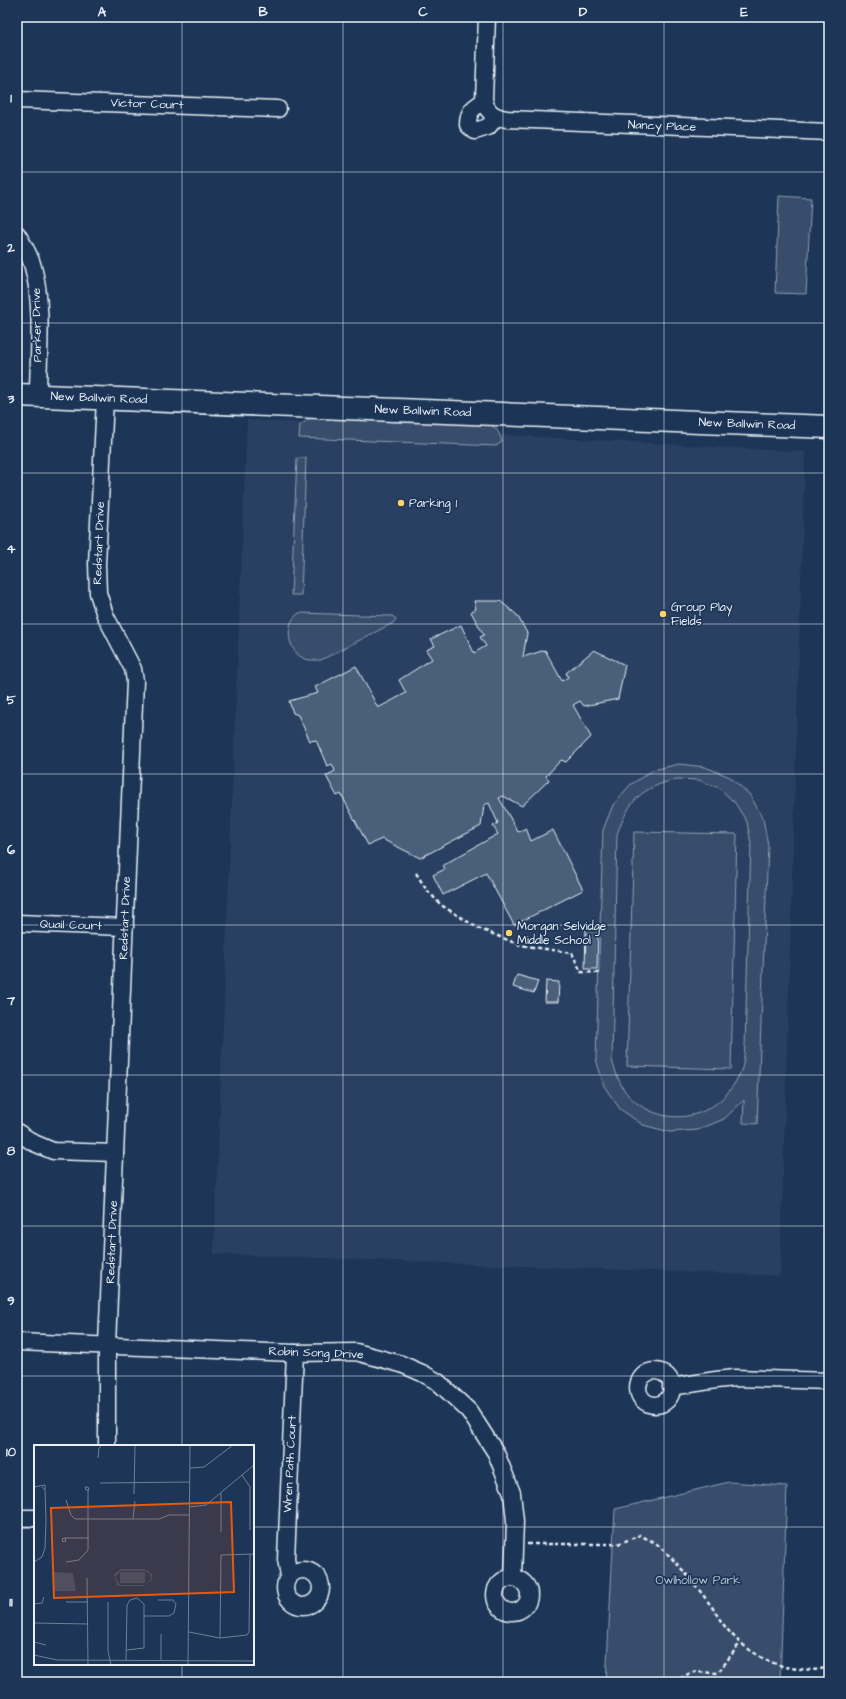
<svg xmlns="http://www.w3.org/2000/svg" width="846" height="1699" viewBox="0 0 846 1699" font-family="'Architects Daughter',sans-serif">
  <rect width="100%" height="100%" fill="#1d3557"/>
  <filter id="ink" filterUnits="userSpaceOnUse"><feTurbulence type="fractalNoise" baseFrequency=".025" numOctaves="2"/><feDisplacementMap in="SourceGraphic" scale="8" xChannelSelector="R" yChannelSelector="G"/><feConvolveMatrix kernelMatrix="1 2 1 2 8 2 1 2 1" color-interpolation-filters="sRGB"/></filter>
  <g filter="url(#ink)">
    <polygon fill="#2a4162" points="247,420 805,452 780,1276 214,1254"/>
    <g fill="#374d6c" stroke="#909fb2" fill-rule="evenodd">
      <polygon points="779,196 811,198 806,294 775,293"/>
      <path d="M312,417L482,422C494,425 499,429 502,442L496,446L299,438L300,425Z"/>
      <polygon points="297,458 306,458 301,595 291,595"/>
      <path d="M299,613L392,616L396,619L393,623L321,660C315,660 308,661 303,658C287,650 284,623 299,613Z"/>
      <path d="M679,764L705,767L730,777L750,795L763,819L768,845L757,1124L743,1123L744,1100L724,1119L698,1130L670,1132L643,1125L620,1109L604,1086L596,1059L603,830L613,805L630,785L653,770ZM677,779L699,780L719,788L735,803L747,822L751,843L745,1047C744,1054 744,1064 741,1071C722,1116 672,1132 633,1100C621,1090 616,1074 612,1060L617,834C630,799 641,788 677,779Z"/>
      <polygon points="634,832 737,834 731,1069 627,1066"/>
      <polygon points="729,1482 787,1486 780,1682 606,1682 615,1509"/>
    </g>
    <g fill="#495e7a" stroke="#e8f1f8">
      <polygon points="474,601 500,601 517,615 527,633 523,657 545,650 562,681 568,677 566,673 594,650 625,665 618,699 584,706 580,701 573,705 591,737 566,762 561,760 546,776 549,780 522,806 503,796 499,798 518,832 526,828 531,841 553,830 583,890 514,925 486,873 443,895 433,875 445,869 443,865 498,834 493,826 498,823 489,803 484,805 481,826 420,858 382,839 368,845 341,794 337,796 326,776 335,771 334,768 332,764 327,766 316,740 310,741 298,715 293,713 289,701 318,693 315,687 356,666 378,708 406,693 399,680 432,659 426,650 435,646 431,639 461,625 474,653 486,646 480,637 484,635 471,612 476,609"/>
      <polygon points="586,927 598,927 597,969 585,969"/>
      <polygon points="517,975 538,981 534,993 513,987"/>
      <polygon points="546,981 559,982 558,1002 545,1002"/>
    </g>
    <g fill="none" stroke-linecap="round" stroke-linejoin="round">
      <defs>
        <g id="street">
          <path d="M487,17L484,99C486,112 494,117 507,119L829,132"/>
          <polyline points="17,100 278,109"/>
          <path d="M484,101C473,108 468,111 468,125L475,131L488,127L496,117"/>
          <path d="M17,234C23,244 30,255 33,267C44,308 38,354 38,396"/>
          <polyline points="105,399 97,564 98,593 105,615 133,669 135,681 107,1345 107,1446"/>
          <polyline points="17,923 125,927"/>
          <polyline points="17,1132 34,1143 53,1151 115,1153"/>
          <polyline points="17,1342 295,1353 356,1352 401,1364 422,1373 438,1382 469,1411 496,1453 512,1493 515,1521 513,1578"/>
          <circle cx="655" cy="1388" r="17"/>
          <polyline points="671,1387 716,1380 734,1378 829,1381"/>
          <polyline points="17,1518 35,1518"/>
          <circle cx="303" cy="1588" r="18"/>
          <polyline points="289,1576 286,1559 295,1353"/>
          <circle cx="512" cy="1595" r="17"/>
        </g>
        <polyline id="secondary" points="17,395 829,427"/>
      </defs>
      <use href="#street" stroke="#e8f1f8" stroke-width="19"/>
      <use href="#secondary" stroke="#e8f1f8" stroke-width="25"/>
      <g stroke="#e8f1f8" stroke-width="2.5" stroke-dasharray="4 3" stroke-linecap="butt">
        <polyline points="416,873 426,889 441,905 478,928 520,945 572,953 581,972 599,973"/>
        <path d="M527,1544H618L640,1535C646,1539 654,1541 659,1546C677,1562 695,1584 709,1603C714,1609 717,1616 721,1621C738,1646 769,1667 799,1669C810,1670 820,1671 829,1666"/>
        <polyline points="674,1682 692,1672 718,1673 740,1643"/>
      </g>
      <use href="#street" stroke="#1d3557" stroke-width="16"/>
      <use href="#secondary" stroke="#1d3557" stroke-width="22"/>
    </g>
  </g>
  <path fill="none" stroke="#e8f1f8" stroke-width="1" stroke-opacity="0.55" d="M182,17V1446M343,17V1682M503,17V1682M664,17V1682M17,172H829M17,323H829M17,473H829M17,624H829M17,774H829M17,925H829M17,1075H829M17,1226H829M17,1376H829M17,1527H35M253,1527H829M182,1664V1682"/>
  <g fill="#ffd166" stroke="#1d3557" stroke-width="1.5">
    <circle cx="401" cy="503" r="4"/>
    <circle cx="663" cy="614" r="4"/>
    <circle cx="509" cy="933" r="4"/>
  </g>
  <g text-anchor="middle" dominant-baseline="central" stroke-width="3.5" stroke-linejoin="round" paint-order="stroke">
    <g font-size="12" fill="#e8f1f8" stroke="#1d3557">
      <text transform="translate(147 104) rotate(2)">Victor Court</text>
      <text transform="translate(662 126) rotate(2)">Nancy Place</text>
      <text transform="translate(37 325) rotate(-91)">Parker Drive</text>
      <text transform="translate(99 398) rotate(2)">New Ballwin Road</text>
      <text transform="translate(423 411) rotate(2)">New Ballwin Road</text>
      <text transform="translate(747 424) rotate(2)">New Ballwin Road</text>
      <text transform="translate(99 543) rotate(-88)">Redstart Drive</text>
      <text transform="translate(125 918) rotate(-88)">Redstart Drive</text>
      <text transform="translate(71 925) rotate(2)">Quail Court</text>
      <text transform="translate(112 1242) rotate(-88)">Redstart Drive</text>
      <text transform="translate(316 1353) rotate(2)">Robin Song Drive</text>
      <text transform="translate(290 1464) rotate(-87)">Wren Path Court</text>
    </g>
    <g font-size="12" fill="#e8f1f8" stroke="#1d3557" text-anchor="start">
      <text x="409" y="503">Parking 1</text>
      <text x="671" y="607">Group Play<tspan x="671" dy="14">Fields</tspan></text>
      <text x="517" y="926">Morgan Selvidge<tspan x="517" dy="14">Middle School</tspan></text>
    </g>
    <g font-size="12" fill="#b3c0ce" stroke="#1d3557">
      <text x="698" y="1580">Owlhollow Park</text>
    </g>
  </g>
  <g transform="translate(34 1445)">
    <rect width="220" height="220" fill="#1d3557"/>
    <path d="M87,124H111L118,129V135L110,141H81L83,140L80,129ZM87,126H111L116,129L117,134L111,140H86L81,132ZM20,127L39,128L42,146H20ZM86,127H111V138H86Z" fill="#374d6c" fill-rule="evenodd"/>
    <path fill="none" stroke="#6e8097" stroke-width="1" d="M64,13L65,3L68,0M156,23L170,22L199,0M208,30L216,42V85M66,38L156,37M0,42L11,40V45M51,42H54L55,45H52ZM187,48V87M100,49L101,0M32,55L37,70L41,74H125L135,70H155M155,62L172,60L220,20M99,74L101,56M31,93H55M31,93L32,96L29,97L28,94ZM0,117L8,112L11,103L12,75L11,45L8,42M32,117L45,115L54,105V45M53,133L54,220M32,157H54M74,157V206L77,220M0,159L8,158L10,152M110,171H135L140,168L142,159L139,155H124M0,178L54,179M155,187L186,193L213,190L215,187L216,109M186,193L187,110L220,109M0,197L12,200M0,210L23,215L220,216M92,216L93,160L96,155L103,153L110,159V203L93,205M127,216V189M154,220L156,0"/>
    <path fill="#e8590c" fill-opacity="0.15" stroke="#e8590c" stroke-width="2" d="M197,57L200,147L20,153L17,63Z"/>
    <rect width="220" height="220" fill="none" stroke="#e8f1f8" stroke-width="2"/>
  </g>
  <rect width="846" height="1699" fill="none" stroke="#1d3557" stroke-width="44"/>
  <rect x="22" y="22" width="802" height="1655" fill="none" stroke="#e8f1f8" stroke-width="1.5"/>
  <g font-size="13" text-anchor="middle" font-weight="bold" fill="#e8f1f8">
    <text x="102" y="16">A</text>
    <text x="263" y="16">B</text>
    <text x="423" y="16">C</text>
    <text x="583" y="16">D</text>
    <text x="744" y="16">E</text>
    <text x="11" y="102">1</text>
    <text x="11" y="252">2</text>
    <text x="11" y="403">3</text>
    <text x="11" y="553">4</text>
    <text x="11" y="704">5</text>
    <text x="11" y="854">6</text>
    <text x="11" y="1005">7</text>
    <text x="11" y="1155">8</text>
    <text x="11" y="1305">9</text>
    <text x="11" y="1456">10</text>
    <text x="11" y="1606">11</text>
  </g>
</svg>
